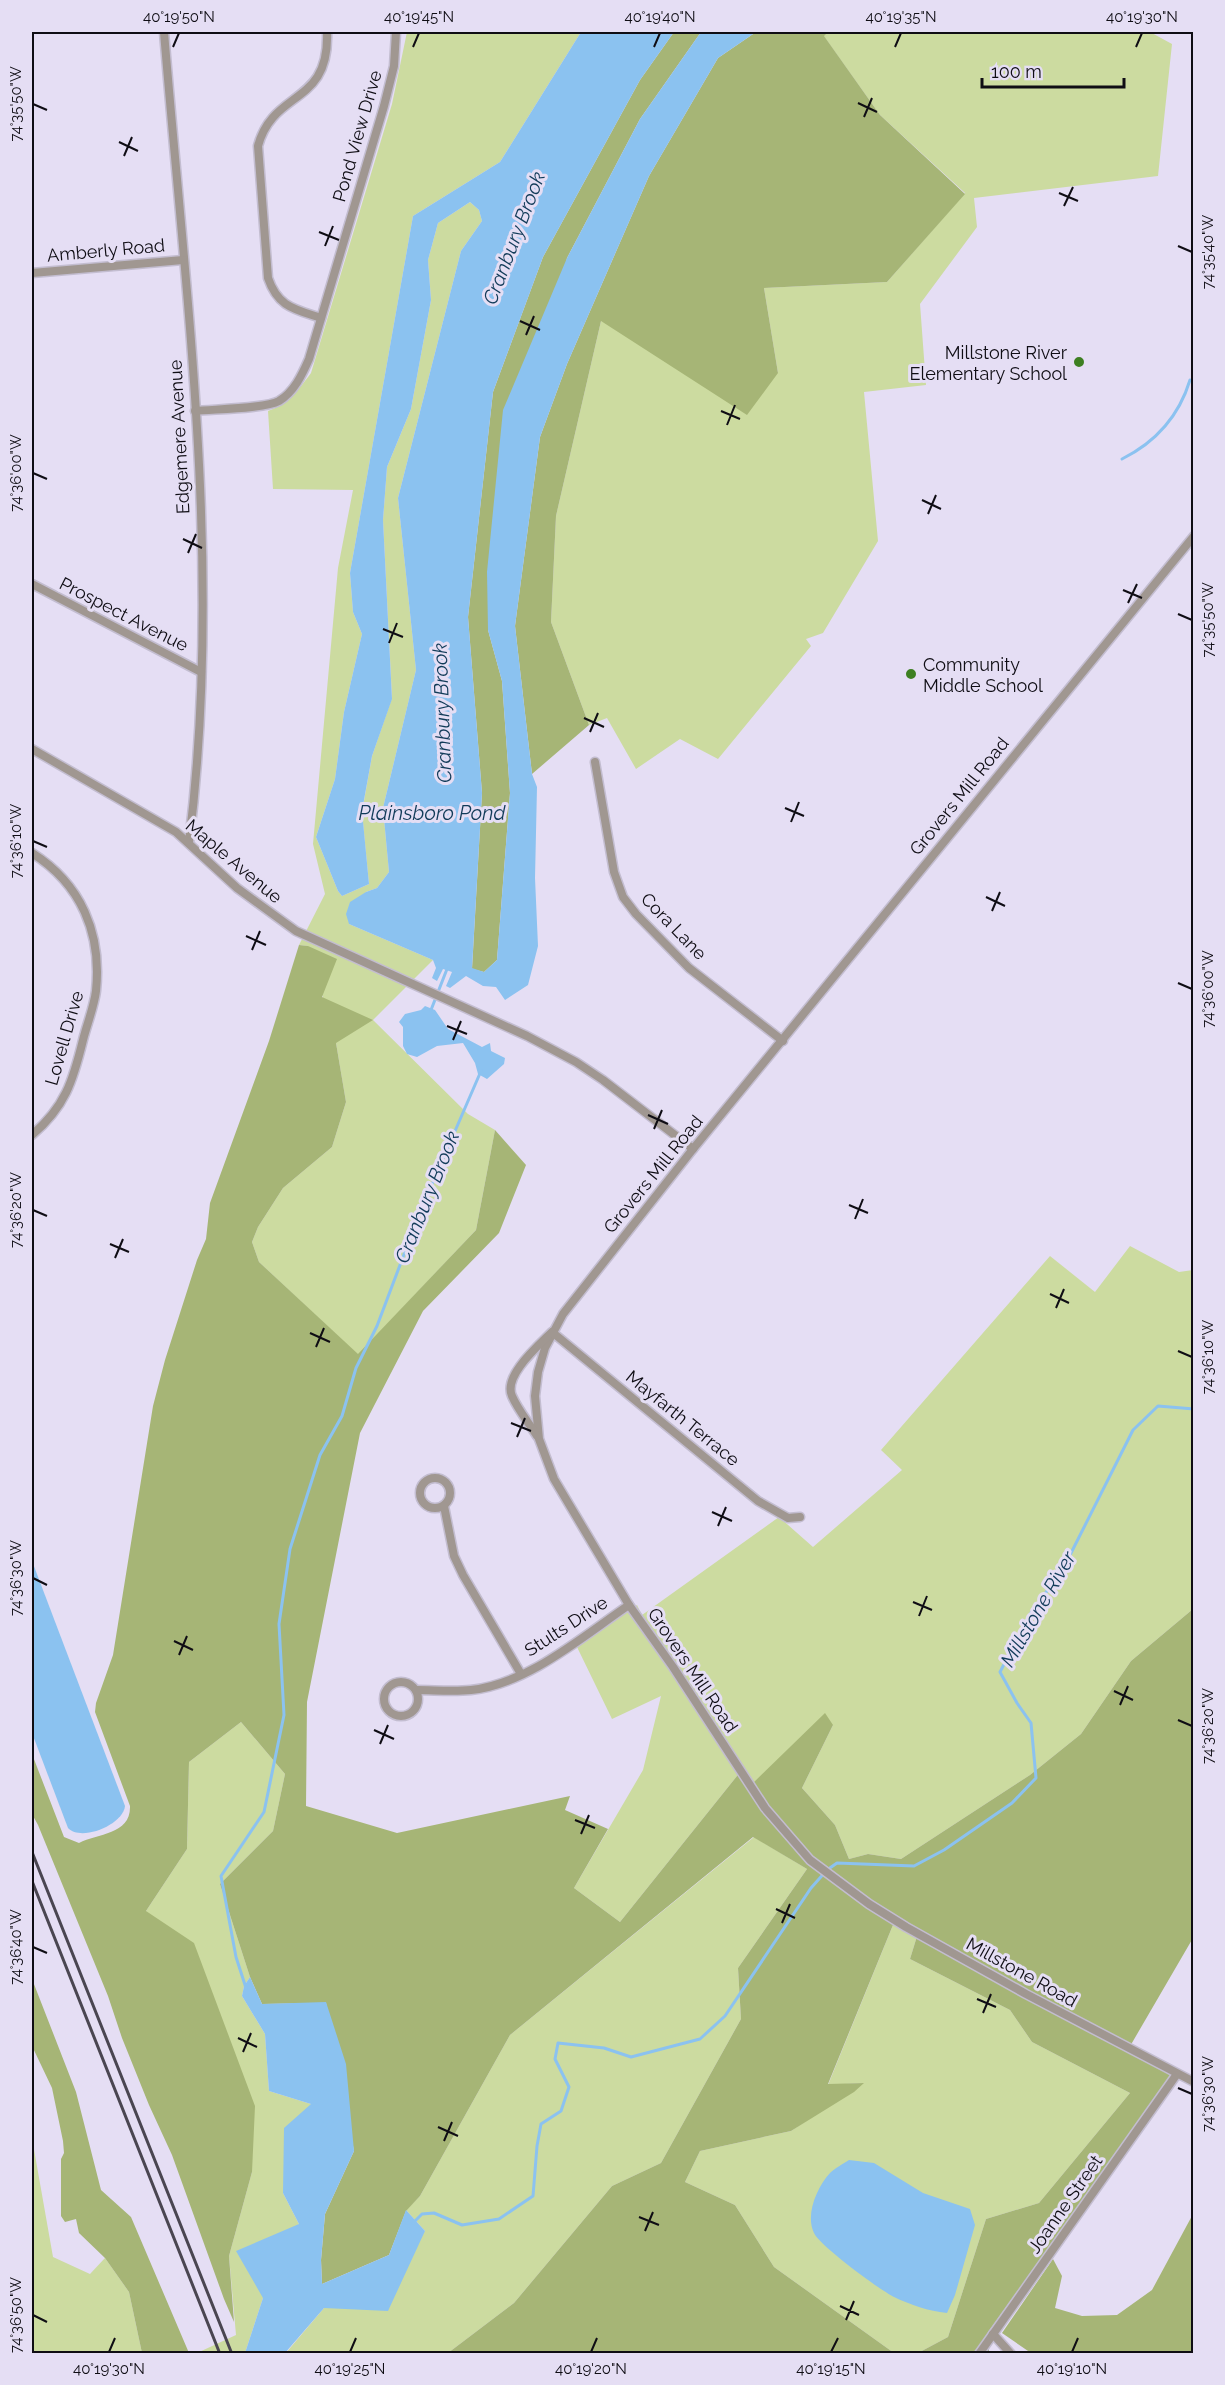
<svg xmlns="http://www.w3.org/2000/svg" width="1225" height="2385" viewBox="0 0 1225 2385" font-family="Raleway,sans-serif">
  <rect width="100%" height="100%" fill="#e5def4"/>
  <g fill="#ccdba0">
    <path d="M407,32H581L500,162L413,216L350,573L353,612L362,634L344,712L335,779L316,837L338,891L342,896L369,884L362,812L372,756L392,698L383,520L387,467L411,409L431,300L428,260L438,223L470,202L479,210L482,221L461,251L398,498L416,670L383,808L389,872L377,888L366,892L349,924L433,960L373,1020L468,1114L495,1130L476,1230L358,1355L259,1262L252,1242L258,1227L283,1188L332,1147L346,1102L336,1043L308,946L299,945L325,894L313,844L338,568L353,490L273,489L268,411C289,404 298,390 311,373L392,104Z"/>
    <polygon points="828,32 1150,32 1172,44 1158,176 974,198 977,227 920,304 926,385 864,392 878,541 823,633 806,639 811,646 718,759 680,739 636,769 607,718 589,725 551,622 556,516 601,321 778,373 764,288 887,282 965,193 880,115 823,35"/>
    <polygon points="1130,1246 1179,1272 1193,1270 1193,1609 1131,1661 1081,1734 1030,1775 901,1859 868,1854 849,1859 835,1825 802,1788 833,1725 751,1785 741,1771 620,1922 574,1888 643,1770 661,1696 612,1719 577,1647 637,1605 642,1615 779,1517 813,1547 902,1470 881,1450 1050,1256 1095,1292"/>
    <polygon points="241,1722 285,1774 273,1831 220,1884 250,1977 244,1986 242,1996 265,2034 269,2091 311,2104 283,2193 299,2224 263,2298 245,2353 197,2353 236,2335 229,2256 252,2172 146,1911 187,1849 189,1762"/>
    <polygon points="754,1837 807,1869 738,1968 741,2019 661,2163 612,2186 514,2303 448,2353 285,2354 324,2308 425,2231 406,2210 420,2196 510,2035"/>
    <polygon points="895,1920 918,1933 910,1959 1010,2010 1032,2042 1130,2093 1039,2203 986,2219 948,2337 918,2353 894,2353 774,2267 735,2205 685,2182 700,2151 791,2131 863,2083 828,2085"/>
    <polygon points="32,2138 53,2257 90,2274 105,2258 129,2292 142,2353 32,2353"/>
  </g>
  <g fill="#a6b576">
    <polygon points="674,32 701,32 640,119 567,258 488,630 502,681 510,793 497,960 484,972 472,969 482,793 468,617 493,392 543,257 640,80"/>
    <polygon points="756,32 828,32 824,36 880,115 965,194 887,282 764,288 778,373 747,415 601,321 556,516 551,622 589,725 532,774 515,626 540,437 567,364 649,176 718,58"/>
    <path d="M299,945L308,946L337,959L322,997L373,1020L336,1043L346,1102L332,1147L283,1188L258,1227L252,1242L259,1262L358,1354L476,1230L495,1130L526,1165L499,1233L423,1311L360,1433L307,1702L306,1806L397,1833L570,1796L565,1810L608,1829L574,1888L620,1922L741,1771L751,1785L825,1713L833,1725L802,1788L835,1825L849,1859L868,1854L901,1859L1030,1775L1081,1734L1131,1661L1193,1609V1938L1129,2048L1175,2072L989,2331V2353H918L948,2337L986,2219L1039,2203L1130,2093L1032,2042L1010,2010L910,1959L918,1933L895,1920L828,2084L864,2083L854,2092L791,2131L700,2151L685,2182L735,2205L774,2267L894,2353H448L514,2303L612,2186L661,2163L741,2019L738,1968L807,1869L753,1837L510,2035L420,2196L406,2211L389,2255L322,2284L321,2260L325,2214L354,2151L326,2003L262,2004L250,1977L220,1884L273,1831L285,1774L241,1722L189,1762L187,1849L146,1911L194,1943L255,2106L252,2172L229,2256L234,2322L224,2299L172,2155L149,2105L122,2038L108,1996L38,1825L32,1814V1754L64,1837L79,1843C98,1833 131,1835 130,1806L95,1712L96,1703L113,1655L153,1406L165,1360L197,1260L206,1239L210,1203L269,1041Z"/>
    <polygon points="32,1979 76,2092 101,2190 131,2217 189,2353 142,2353 129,2292 105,2258 79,2233 76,2219 65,2222 61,2216 61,2159 64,2153 63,2141 52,2088 32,2046"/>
    <polygon points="1193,2214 1193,2353 1031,2353 1002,2333 1053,2259 1062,2276 1055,2308 1082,2316 1117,2315 1152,2290"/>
  </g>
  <g fill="#8bc2f0">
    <polygon points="581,32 674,32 640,80 543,257 493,392 468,617 482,793 472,968 484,972 497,960 510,793 502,681 488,630 487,572 503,410 567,258 640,119 701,32 756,32 718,58 649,176 567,364 540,437 515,626 532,774 537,787 535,878 538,946 528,985 505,1000 496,987 483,986 466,976 450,988 446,986 452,972 443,969 437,981 432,978 436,968 433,960 349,924 346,914 350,902 366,892 377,888 389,872 383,808 416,670 398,498 461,251 482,221 479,210 470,202 438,223 428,260 431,300 411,409 387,467 383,520 392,699 372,756 362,811 369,884 342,896 338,891 316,837 335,779 344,712 362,634 353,612 350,573 413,216 500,162"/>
    <polygon points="425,1006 435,1010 448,1029 482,1047 490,1043 491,1051 505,1058 504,1064 487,1079 478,1074 475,1063 463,1043 437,1046 417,1057 407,1054 403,1046 403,1027 399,1022 405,1014 421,1010"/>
    <path d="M32,1561L125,1806C123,1825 81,1842 68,1828L32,1733Z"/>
    <polygon points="250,1977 262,2004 326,2002 346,2064 354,2151 325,2214 321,2260 322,2284 389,2255 406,2210 425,2231 388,2311 324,2308 285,2353 245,2353 263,2298 236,2251 299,2224 283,2193 284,2128 311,2104 269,2091 265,2034 242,1996 244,1986"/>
    <path d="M849,2160L874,2163L923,2193L970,2209L975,2225L955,2295L947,2313C928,2311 911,2305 894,2297C880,2290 820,2246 814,2233C805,2215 817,2187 830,2173C835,2168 843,2164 849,2160Z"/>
  </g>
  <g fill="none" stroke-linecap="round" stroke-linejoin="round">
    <g stroke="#8bc2f0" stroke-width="3">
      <path d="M1122,459C1156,442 1179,416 1190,380"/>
      <polyline points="431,1010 447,969"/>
      <polyline points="246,1988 236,1957 221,1876 264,1812 284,1715 279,1624 290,1549 320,1455 342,1416 356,1368 377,1326 420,1212 481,1071"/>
      <polyline points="413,2223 422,2214 434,2213 462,2225 499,2219 533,2196 537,2146 541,2124 561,2111 569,2087 555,2059 558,2043 604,2048 631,2057 700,2039 725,2016 811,1888 827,1870 837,1863 914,1866 944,1850 1012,1803 1036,1778 1031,1723 1017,1703 1000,1672 1031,1613 1063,1569 1133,1430 1158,1406 1194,1409"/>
    </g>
    <defs>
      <g id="minor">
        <path d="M164,32C186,300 223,573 189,842"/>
        <polyline points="32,273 183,260"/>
        <path d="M321,318C294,309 278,307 268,278L258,146C273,89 330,106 327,32"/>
        <path d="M195,411C214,409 264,409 279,401C294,392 302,375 309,359L384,106L394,66L396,32"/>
        <polyline points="1194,536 693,1149 563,1314 545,1348 538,1372 535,1396 539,1439 554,1479 629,1605 673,1667 765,1808 810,1860 869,1904 906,1927 1026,1994 1194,2082"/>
        <polyline points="32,584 201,672"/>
        <polyline points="32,749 176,832 237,888 296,931 527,1036 576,1062 603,1080 693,1149"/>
        <polyline points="595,762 614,872 623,897 636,914 689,968 783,1041"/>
        <path d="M32,853C81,884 102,933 96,991C94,1007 87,1024 83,1040C73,1081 65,1107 32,1135"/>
        <path d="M537,1436C529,1423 518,1410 512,1396C503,1376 538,1346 552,1332L758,1501L788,1518L800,1517"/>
        <circle cx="435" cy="1493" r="15"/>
        <polyline points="444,1506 454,1556 463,1575 521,1674"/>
        <circle cx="401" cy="1699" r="17"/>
        <path d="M416,1690C434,1690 453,1692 471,1690C528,1684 583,1636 629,1605"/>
        <polyline points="993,2334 1011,2354"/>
        <polyline points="979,2354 1177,2074"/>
      </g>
    </defs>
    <use href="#minor" stroke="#c3bdd0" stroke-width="11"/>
    <use href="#minor" stroke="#a09791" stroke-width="8"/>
    <g stroke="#4a4651" stroke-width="3">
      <polyline points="32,1852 232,2354"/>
      <polyline points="32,1881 220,2354"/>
    </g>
  </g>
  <path fill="none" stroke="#0f0d14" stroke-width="2" d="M173,47L179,33M413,47L419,33M654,47L660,33M895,47L901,33M1136,47L1142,33M858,103L877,112M33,104L47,110M864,117L872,98M119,142L138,151M124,156L132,137M1059,193L1078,201M1064,206L1073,187M319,232L339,240M325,246L333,226M1178,246L1192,252M520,321L540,330M526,335L534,316M721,411L740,419M727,425L735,405M33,473L47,479M922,500L941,509M928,514L936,495M183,539L202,548M188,553L196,534M1123,590L1142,598M1128,603L1137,584M1178,614L1192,620M383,629L403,637M389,643L397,623M584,718L604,727M590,732L598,713M785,808L804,816M791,822L799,802M33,841L47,847M986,897L1005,906M992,911L1000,892M246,936L266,945M252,950L260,931M1178,983L1192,989M447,1026L467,1034M453,1040L461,1021M648,1115L668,1124M654,1129L662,1110M849,1205L868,1213M33,1210L47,1216M855,1219L863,1199M110,1244L129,1252M115,1258L123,1239M1050,1294L1069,1303M1056,1308L1064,1289M310,1333L330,1342M316,1347L324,1328M1178,1351L1192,1357M511,1423L531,1431M517,1437L525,1418M712,1512L732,1521M718,1526L726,1507M33,1578L47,1585M913,1602L932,1610M919,1616L927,1596M174,1641L193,1650M179,1655L187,1636M1114,1691L1133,1700M1120,1705L1128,1686M1178,1720L1192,1726M374,1730L394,1739M380,1744L388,1725M575,1820L595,1828M581,1834L589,1815M776,1909L795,1918M782,1923L790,1904M33,1947L47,1953M977,1999L996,2007M983,2013L991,1994M238,2038L257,2047M243,2052L251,2033M1178,2088L1192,2094M438,2127L458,2136M444,2141L452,2122M639,2217L659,2225M645,2231L653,2212M840,2306L859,2315M33,2315L47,2322M846,2320L854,2301M109,2352L115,2338M350,2352L356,2338M591,2352L597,2338M831,2352L838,2338M1072,2352L1078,2338"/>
  <g fill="#3d7f21" stroke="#e5def4" stroke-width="2">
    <circle cx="1079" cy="362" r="6"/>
    <circle cx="911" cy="674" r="6"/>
  </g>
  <g text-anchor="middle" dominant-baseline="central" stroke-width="6" stroke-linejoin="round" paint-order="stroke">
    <g font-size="18" fill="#0f0d14" stroke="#e5def4">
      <text transform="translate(357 136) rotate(-74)">Pond View Drive</text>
      <text transform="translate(106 250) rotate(-5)">Amberly Road</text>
      <text transform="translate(179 437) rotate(-93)">Edgemere Avenue</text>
      <text transform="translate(124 614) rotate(27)">Prospect Avenue</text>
      <text transform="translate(959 796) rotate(-51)">Grovers Mill Road</text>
      <text transform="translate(234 861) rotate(40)">Maple Avenue</text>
      <text transform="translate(674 926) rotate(46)">Cora Lane</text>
      <text transform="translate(64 1038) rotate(-74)">Lovell Drive</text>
      <text transform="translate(653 1174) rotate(-51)">Grovers Mill Road</text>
      <text transform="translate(683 1418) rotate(39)">Mayfarth Terrace</text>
      <text transform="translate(566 1626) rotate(-33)">Stults Drive</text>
      <text transform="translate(693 1670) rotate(56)">Grovers Mill Road</text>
      <text transform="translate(1022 1972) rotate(29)">Millstone Road</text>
      <text transform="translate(1065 2204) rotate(-55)">Joanne Street</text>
    </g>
    <g font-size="18" fill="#0f0d14" stroke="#e5def4" text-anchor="end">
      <text x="1067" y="352">Millstone River<tspan x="1067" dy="21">Elementary School</tspan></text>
      <text x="923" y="664" text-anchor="start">Community<tspan x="923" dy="21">Middle School</tspan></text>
    </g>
    <g font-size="20" font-style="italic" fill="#113b59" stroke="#e5def4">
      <text transform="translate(514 238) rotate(-69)">Cranbury Brook</text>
      <text transform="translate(442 713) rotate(-92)">Cranbury Brook</text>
      <text x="432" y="813">Plainsboro Pond</text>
      <text transform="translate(427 1197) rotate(-68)">Cranbury Brook</text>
      <text transform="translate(1038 1609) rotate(-60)">Millstone River</text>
    </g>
  </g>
  <rect width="1225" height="2385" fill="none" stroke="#e5def4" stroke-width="66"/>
  <path d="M982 78v9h142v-9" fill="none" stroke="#0f0d14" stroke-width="3"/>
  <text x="991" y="78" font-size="18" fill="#0f0d14" stroke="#e5def4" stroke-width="4.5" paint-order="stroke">100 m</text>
  <rect x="33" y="33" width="1159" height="2319" fill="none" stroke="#0f0d14" stroke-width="2"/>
  <g font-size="15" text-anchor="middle" fill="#0f0d14">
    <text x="179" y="22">40°19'50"N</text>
    <text x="419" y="22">40°19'45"N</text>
    <text x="660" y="22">40°19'40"N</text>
    <text x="901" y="22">40°19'35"N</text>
    <text x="1142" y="22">40°19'30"N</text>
    <text transform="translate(16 104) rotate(-90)" y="5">74°35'50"W</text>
    <text transform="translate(1208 252) rotate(-90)" y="5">74°35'40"W</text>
    <text transform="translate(16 473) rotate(-90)" y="5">74°36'00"W</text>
    <text transform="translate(1208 620) rotate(-90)" y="5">74°35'50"W</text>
    <text transform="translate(16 841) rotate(-90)" y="5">74°36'10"W</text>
    <text transform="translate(1208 989) rotate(-90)" y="5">74°36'00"W</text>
    <text transform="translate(16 1210) rotate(-90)" y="5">74°36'20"W</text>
    <text transform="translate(1208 1357) rotate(-90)" y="5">74°36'10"W</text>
    <text transform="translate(16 1578) rotate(-90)" y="5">74°36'30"W</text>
    <text transform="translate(1208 1726) rotate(-90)" y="5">74°36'20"W</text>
    <text transform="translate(16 1947) rotate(-90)" y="5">74°36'40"W</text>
    <text transform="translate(1208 2094) rotate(-90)" y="5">74°36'30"W</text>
    <text transform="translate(16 2315) rotate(-90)" y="5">74°36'50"W</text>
    <text x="109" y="2374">40°19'30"N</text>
    <text x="350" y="2374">40°19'25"N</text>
    <text x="591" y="2374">40°19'20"N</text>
    <text x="831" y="2374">40°19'15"N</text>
    <text x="1072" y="2374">40°19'10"N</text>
  </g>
</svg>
